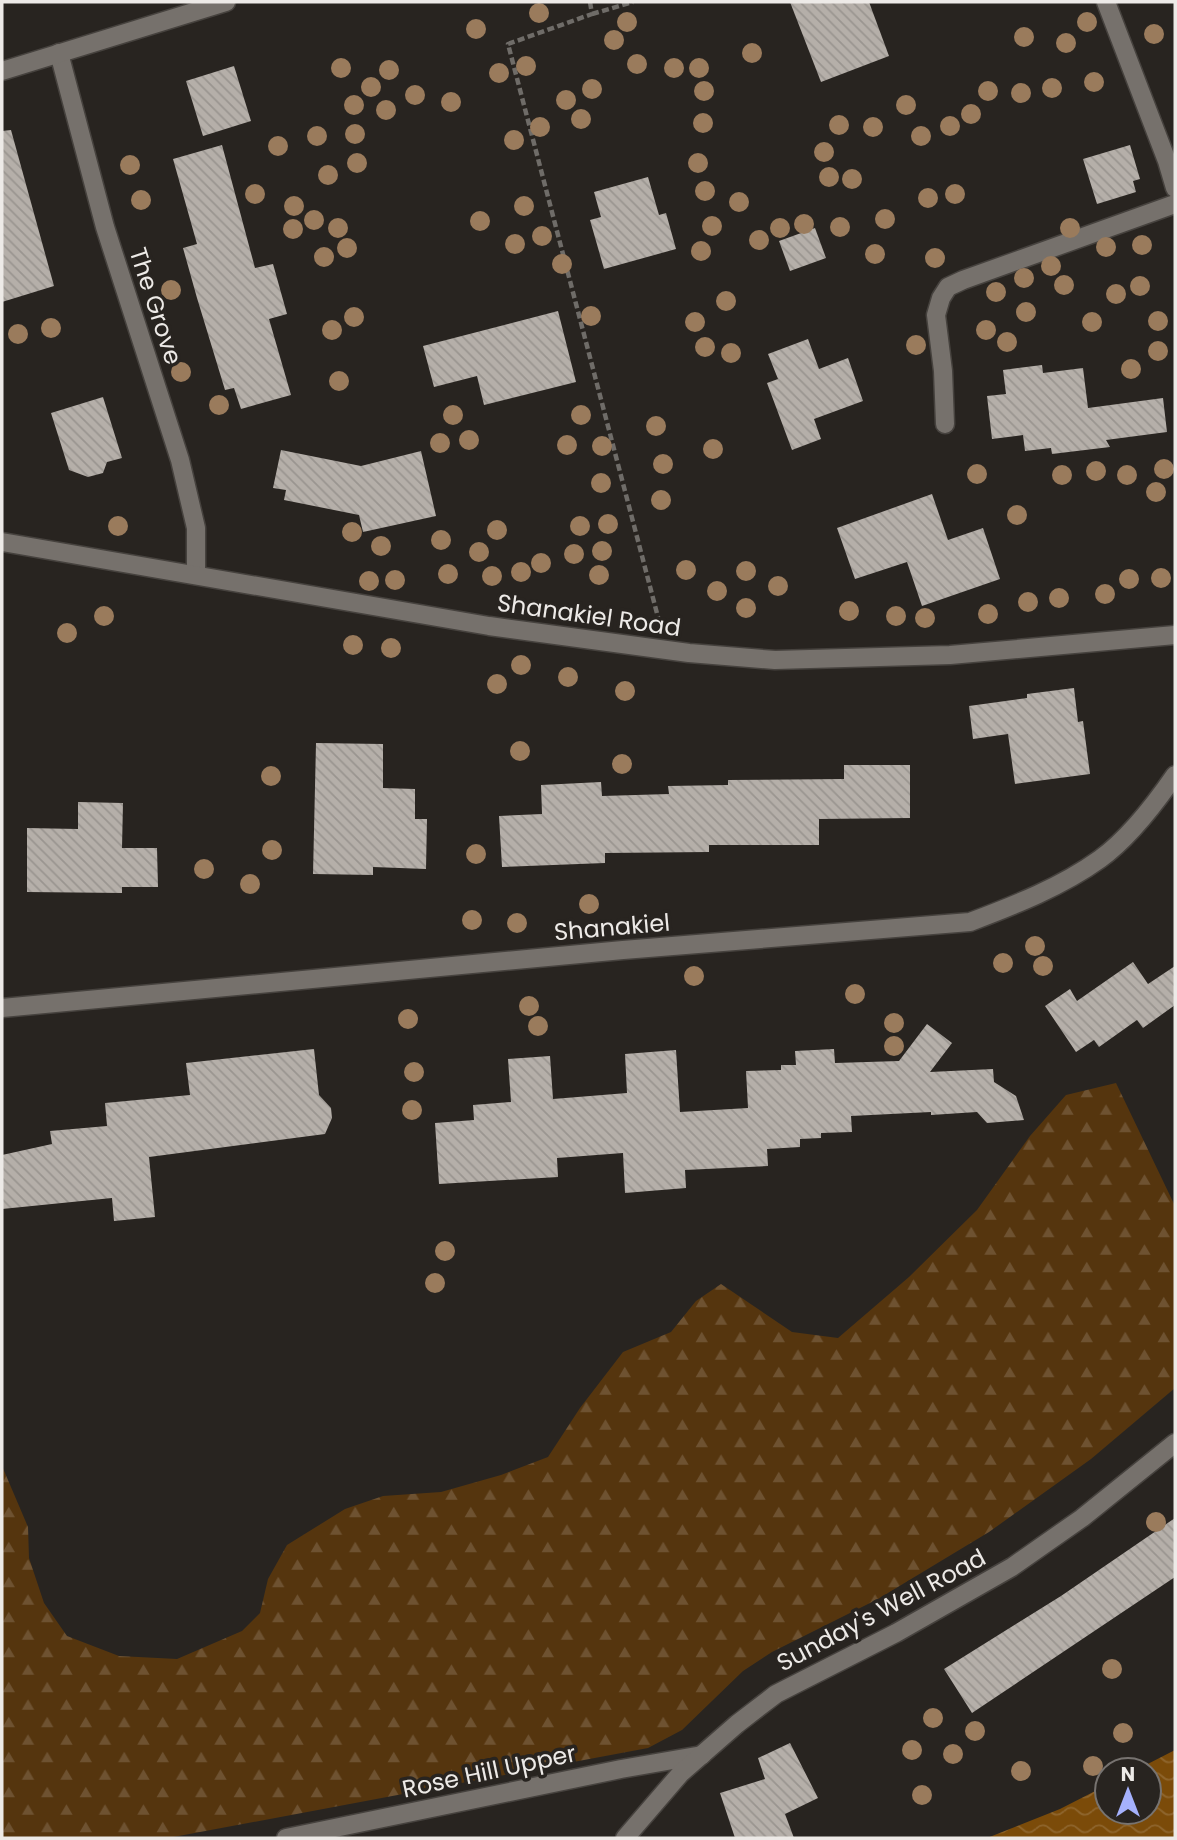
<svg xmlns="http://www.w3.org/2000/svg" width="1177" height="1840" viewBox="0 0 1177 1840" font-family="Poppins,sans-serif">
  <defs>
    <pattern id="forest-firs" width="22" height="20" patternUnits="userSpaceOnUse" patternTransform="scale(1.75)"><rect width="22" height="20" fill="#55350e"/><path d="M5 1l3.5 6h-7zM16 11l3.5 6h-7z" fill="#6e5231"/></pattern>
    <pattern id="water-waves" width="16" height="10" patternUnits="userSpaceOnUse" patternTransform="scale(1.75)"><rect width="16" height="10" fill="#7b4b09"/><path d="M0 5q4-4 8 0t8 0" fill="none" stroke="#8e652d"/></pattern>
    <pattern id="building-back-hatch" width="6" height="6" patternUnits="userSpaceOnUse" patternTransform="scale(1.75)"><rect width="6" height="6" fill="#b5afa9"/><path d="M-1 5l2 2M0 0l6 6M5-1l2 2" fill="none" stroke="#9a9590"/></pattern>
  </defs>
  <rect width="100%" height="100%" fill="#282420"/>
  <polygon fill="url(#forest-firs)" points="1116,1083 1175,1206 1175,1388 1091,1459 989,1532 878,1599 772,1652 743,1671 682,1730 648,1748 168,1838 2,1838 2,1466 28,1527 29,1558 44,1603 67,1636 119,1656 177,1659 242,1631 260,1613 268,1579 287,1545 345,1509 383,1496 441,1492 501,1475 548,1457 580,1408 623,1352 671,1332 696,1301 721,1284 792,1332 838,1338 909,1277 977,1210 1030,1136 1066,1095"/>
  <polygon fill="url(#water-waves)" points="1175,1750 1175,1838 987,1838 1060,1809 1107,1785 1107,1812 1149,1812 1149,1770 1136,1770"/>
  <g fill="url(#building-back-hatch)">
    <polygon points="790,2 869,2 889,56 821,82"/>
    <polygon points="234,66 251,121 203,136 186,81"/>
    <polygon points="11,130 54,286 2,302 2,131"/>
    <polygon points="222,145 255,268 273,264 287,314 269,319 291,395 241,409 234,388 225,390 197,298 183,248 197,244 173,159"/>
    <polygon points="1130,145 1140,179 1133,181 1136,192 1097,204 1083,159"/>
    <polygon points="648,177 659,215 666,213 676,249 604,269 590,220 601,217 594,192"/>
    <polygon points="815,228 826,258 790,271 779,241"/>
    <polygon points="558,311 576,382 484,405 477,376 434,387 423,346"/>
    <polygon points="808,339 819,369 848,358 863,401 814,419 821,439 792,450 767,383 778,379 768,354"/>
    <polygon points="1042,365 1043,373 1083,368 1088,408 1163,398 1167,432 1106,440 1110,447 1052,454 1051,448 1025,451 1023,435 992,439 987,396 1006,394 1003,370"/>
    <polygon points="103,397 122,458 107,462 103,473 88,477 69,470 51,413"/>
    <polygon points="281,450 361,466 421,451 436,516 363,532 359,515 284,500 286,490 273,488"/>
    <polygon points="932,494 948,540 983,528 1000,579 922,606 907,562 855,579 837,528"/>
    <polygon points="1074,688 1078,722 1083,721 1090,774 1015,784 1008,734 973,739 969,706 1027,698 1027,694"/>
    <polygon points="316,743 383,744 383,788 415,789 415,819 427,819 426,869 373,867 373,875 313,874"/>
    <polygon points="844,765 910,765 910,818 819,819 819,845 709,845 709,852 605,853 605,863 502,867 499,816 542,814 541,785 601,782 602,796 669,794 668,786 728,785 728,780 844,779"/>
    <polygon points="78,802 123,803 122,848 157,848 158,887 122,887 122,893 27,892 27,828 78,829"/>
    <polygon points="1133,962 1148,984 1175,966 1175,1005 1143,1028 1137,1020 1099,1047 1094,1040 1076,1052 1045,1006 1070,989 1077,1001"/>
    <polygon points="927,1024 952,1043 930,1072 993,1069 994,1082 1016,1096 1024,1120 987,1123 977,1112 931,1115 931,1112 851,1116 852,1132 821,1133 821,1138 800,1139 800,1147 767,1149 768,1166 685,1170 686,1188 625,1193 623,1153 557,1158 558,1177 439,1184 435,1123 474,1120 473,1105 511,1102 508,1059 550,1056 553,1099 627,1093 625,1054 676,1050 680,1112 748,1108 746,1071 781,1070 781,1065 796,1065 795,1051 834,1049 835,1063 899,1061"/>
    <polygon points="314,1049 319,1095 331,1108 332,1118 325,1134 149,1157 155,1217 114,1221 112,1198 2,1209 2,1155 52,1144 50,1131 107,1126 105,1103 190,1095 186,1063"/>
    <polygon points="1175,1518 1175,1577 972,1713 944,1669 1061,1596"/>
    <polygon points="790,1743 818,1798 785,1814 794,1838 735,1838 720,1793 765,1779 758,1758"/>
  </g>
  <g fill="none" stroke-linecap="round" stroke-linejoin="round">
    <defs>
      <g id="minor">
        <polyline points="1106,2 1167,161 1175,188"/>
        <polyline points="59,53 105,227 180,460 196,528 196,575"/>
        <polyline points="2,71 226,2"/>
        <polyline points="945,424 943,371 936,315 941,298 948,287 963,280 1175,204"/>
        <path d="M2,1008L623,950L970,922C1015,905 1061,887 1100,859C1129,838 1155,804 1175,775"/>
        <polyline points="286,1838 621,1769 702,1755"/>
      </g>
      <polyline id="tertiary" points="2,542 489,626 689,653 775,660 950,655 1175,635"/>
      <polyline id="secondary" points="625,1838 681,1773 737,1724 776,1694 896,1633 1012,1567 1082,1518 1175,1443"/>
    </defs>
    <use href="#minor" stroke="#46423e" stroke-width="21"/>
    <use href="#tertiary" stroke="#46423e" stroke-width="21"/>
    <use href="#secondary" stroke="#46423e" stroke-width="21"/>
    <g stroke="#6f6c68" stroke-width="4.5" stroke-dasharray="7 3.5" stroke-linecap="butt">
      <polyline points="590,2 592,14 508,44 659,621"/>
      <polyline points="592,14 633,2"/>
    </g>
    <use href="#minor" stroke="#76716c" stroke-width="18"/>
    <use href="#tertiary" stroke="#76716c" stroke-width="18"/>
    <use href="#secondary" stroke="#76716c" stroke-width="18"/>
  </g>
  <g fill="#9a7b5c">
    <circle cx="539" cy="13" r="10"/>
    <circle cx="627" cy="22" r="10"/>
    <circle cx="1087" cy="22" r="10"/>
    <circle cx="476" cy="29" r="10"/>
    <circle cx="1154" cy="34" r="10"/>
    <circle cx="1024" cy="37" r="10"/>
    <circle cx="614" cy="40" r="10"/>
    <circle cx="1066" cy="43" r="10"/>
    <circle cx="752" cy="53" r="10"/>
    <circle cx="637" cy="64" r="10"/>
    <circle cx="526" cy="66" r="10"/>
    <circle cx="341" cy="68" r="10"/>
    <circle cx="674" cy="68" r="10"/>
    <circle cx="699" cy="68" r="10"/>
    <circle cx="389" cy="70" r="10"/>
    <circle cx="499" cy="73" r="10"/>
    <circle cx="1094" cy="82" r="10"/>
    <circle cx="371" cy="87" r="10"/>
    <circle cx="1052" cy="88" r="10"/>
    <circle cx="592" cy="89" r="10"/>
    <circle cx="704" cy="91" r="10"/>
    <circle cx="988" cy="91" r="10"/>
    <circle cx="1021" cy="93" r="10"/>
    <circle cx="415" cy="95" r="10"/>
    <circle cx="566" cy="100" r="10"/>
    <circle cx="451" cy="102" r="10"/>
    <circle cx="354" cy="105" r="10"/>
    <circle cx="906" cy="105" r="10"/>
    <circle cx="386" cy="110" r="10"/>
    <circle cx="971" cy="114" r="10"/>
    <circle cx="581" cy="119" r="10"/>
    <circle cx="703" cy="123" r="10"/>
    <circle cx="839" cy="125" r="10"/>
    <circle cx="950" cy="126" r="10"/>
    <circle cx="540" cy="127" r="10"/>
    <circle cx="873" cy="127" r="10"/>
    <circle cx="355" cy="134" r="10"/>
    <circle cx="317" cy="136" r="10"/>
    <circle cx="921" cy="136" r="10"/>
    <circle cx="514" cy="140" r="10"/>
    <circle cx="278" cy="146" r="10"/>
    <circle cx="824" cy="152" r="10"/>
    <circle cx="357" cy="163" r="10"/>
    <circle cx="698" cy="163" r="10"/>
    <circle cx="130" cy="165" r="10"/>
    <circle cx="328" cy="175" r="10"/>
    <circle cx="829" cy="177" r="10"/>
    <circle cx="852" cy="179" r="10"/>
    <circle cx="705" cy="191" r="10"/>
    <circle cx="255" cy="194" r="10"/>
    <circle cx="955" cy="194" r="10"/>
    <circle cx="928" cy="198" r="10"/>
    <circle cx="141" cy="200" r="10"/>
    <circle cx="739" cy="202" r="10"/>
    <circle cx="294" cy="206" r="10"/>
    <circle cx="524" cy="206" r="10"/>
    <circle cx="885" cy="219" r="10"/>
    <circle cx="314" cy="220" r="10"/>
    <circle cx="480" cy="221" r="10"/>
    <circle cx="804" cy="224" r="10"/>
    <circle cx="712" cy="226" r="10"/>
    <circle cx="840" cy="227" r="10"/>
    <circle cx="338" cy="228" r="10"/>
    <circle cx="780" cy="228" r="10"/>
    <circle cx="1070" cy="228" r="10"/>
    <circle cx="293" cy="229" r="10"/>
    <circle cx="542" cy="236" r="10"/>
    <circle cx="759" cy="240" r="10"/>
    <circle cx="515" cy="244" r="10"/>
    <circle cx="1142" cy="245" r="10"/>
    <circle cx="1106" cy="247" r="10"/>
    <circle cx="347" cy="248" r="10"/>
    <circle cx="701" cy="251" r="10"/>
    <circle cx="875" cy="254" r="10"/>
    <circle cx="324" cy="257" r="10"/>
    <circle cx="935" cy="258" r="10"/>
    <circle cx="562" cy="264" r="10"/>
    <circle cx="1051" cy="266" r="10"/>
    <circle cx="1024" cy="278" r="10"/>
    <circle cx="1064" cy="285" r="10"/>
    <circle cx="1140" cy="286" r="10"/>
    <circle cx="171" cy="290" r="10"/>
    <circle cx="996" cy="292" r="10"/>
    <circle cx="1116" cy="294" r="10"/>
    <circle cx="726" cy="301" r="10"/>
    <circle cx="1026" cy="312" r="10"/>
    <circle cx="591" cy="316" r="10"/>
    <circle cx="354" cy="317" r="10"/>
    <circle cx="1158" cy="321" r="10"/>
    <circle cx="695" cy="322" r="10"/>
    <circle cx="1092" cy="322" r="10"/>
    <circle cx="51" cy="328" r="10"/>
    <circle cx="332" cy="330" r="10"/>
    <circle cx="986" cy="330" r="10"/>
    <circle cx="18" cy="334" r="10"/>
    <circle cx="1007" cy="342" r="10"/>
    <circle cx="916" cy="345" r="10"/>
    <circle cx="705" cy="347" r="10"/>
    <circle cx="1158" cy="351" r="10"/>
    <circle cx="731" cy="353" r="10"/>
    <circle cx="1131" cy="369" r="10"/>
    <circle cx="181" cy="372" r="10"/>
    <circle cx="339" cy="381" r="10"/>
    <circle cx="219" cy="405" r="10"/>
    <circle cx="453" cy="415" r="10"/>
    <circle cx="581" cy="415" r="10"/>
    <circle cx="656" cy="426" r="10"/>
    <circle cx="469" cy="440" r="10"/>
    <circle cx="440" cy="443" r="10"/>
    <circle cx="567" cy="445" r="10"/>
    <circle cx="602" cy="446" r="10"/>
    <circle cx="713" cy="449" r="10"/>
    <circle cx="663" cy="464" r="10"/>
    <circle cx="1164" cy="469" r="10"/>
    <circle cx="1096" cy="471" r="10"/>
    <circle cx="977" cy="474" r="10"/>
    <circle cx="1062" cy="475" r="10"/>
    <circle cx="1127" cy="475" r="10"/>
    <circle cx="601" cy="483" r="10"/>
    <circle cx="1156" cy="492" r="10"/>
    <circle cx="661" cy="500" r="10"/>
    <circle cx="1017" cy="515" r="10"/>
    <circle cx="608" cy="524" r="10"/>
    <circle cx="118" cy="526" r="10"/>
    <circle cx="580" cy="526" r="10"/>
    <circle cx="497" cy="530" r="10"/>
    <circle cx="352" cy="532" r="10"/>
    <circle cx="441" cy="540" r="10"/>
    <circle cx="381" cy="546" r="10"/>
    <circle cx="602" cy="551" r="10"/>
    <circle cx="479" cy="552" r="10"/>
    <circle cx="574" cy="554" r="10"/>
    <circle cx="541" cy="563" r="10"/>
    <circle cx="686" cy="570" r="10"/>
    <circle cx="746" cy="571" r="10"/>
    <circle cx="521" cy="572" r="10"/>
    <circle cx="448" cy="574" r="10"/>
    <circle cx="599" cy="575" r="10"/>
    <circle cx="492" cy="576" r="10"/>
    <circle cx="1161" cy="578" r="10"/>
    <circle cx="1129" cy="579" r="10"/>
    <circle cx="395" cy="580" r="10"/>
    <circle cx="369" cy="581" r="10"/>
    <circle cx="778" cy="586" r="10"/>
    <circle cx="717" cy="591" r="10"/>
    <circle cx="1105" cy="594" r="10"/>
    <circle cx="1059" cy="598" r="10"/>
    <circle cx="1028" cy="602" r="10"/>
    <circle cx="746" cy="608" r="10"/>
    <circle cx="849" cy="611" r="10"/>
    <circle cx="988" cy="614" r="10"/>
    <circle cx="104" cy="616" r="10"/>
    <circle cx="896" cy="616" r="10"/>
    <circle cx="925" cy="618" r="10"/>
    <circle cx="67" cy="633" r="10"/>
    <circle cx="353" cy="645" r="10"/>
    <circle cx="391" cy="648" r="10"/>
    <circle cx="521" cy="665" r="10"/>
    <circle cx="568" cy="677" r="10"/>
    <circle cx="497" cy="684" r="10"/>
    <circle cx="625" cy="691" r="10"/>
    <circle cx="520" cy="751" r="10"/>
    <circle cx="622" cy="764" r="10"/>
    <circle cx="271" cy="776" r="10"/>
    <circle cx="272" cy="850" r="10"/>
    <circle cx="476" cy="854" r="10"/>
    <circle cx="204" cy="869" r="10"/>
    <circle cx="250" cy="884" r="10"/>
    <circle cx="589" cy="904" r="10"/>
    <circle cx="472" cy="920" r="10"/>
    <circle cx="517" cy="923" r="10"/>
    <circle cx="1035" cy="946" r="10"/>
    <circle cx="1003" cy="963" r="10"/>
    <circle cx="1043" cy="966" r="10"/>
    <circle cx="694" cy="976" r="10"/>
    <circle cx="855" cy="994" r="10"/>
    <circle cx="529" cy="1006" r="10"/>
    <circle cx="408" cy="1019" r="10"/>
    <circle cx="894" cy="1023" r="10"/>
    <circle cx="538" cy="1026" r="10"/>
    <circle cx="894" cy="1046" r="10"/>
    <circle cx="414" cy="1072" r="10"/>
    <circle cx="412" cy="1110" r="10"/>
    <circle cx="445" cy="1251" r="10"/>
    <circle cx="435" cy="1283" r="10"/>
    <circle cx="1156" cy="1522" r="10"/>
    <circle cx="1112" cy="1669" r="10"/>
    <circle cx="933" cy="1718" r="10"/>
    <circle cx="975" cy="1731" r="10"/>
    <circle cx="1123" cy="1733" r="10"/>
    <circle cx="912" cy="1750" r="10"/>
    <circle cx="953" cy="1754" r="10"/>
    <circle cx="1093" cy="1766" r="10"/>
    <circle cx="1021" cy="1771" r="10"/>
    <circle cx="922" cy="1795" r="10"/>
  </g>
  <g text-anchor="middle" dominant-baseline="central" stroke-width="7" stroke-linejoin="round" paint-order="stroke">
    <g font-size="24" fill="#edeae7" stroke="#282420">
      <text transform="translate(156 306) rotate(72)">The Grove</text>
      <text transform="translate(589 615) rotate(8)">Shanakiel Road</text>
      <text transform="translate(612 927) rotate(-5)">Shanakiel</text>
      <text transform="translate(881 1610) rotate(-28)">Sunday's Well Road</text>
      <text transform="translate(489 1771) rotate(-12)">Rose Hill Upper</text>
    </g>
  </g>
  <rect width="1177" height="1840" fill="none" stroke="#edeae7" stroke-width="7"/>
  <g transform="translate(1128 1791)"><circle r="33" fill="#282420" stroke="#777370" stroke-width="2"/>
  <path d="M0-5L12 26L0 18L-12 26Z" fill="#a5b1fc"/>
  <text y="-10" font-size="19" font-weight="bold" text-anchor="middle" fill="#edeae7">N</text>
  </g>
</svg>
